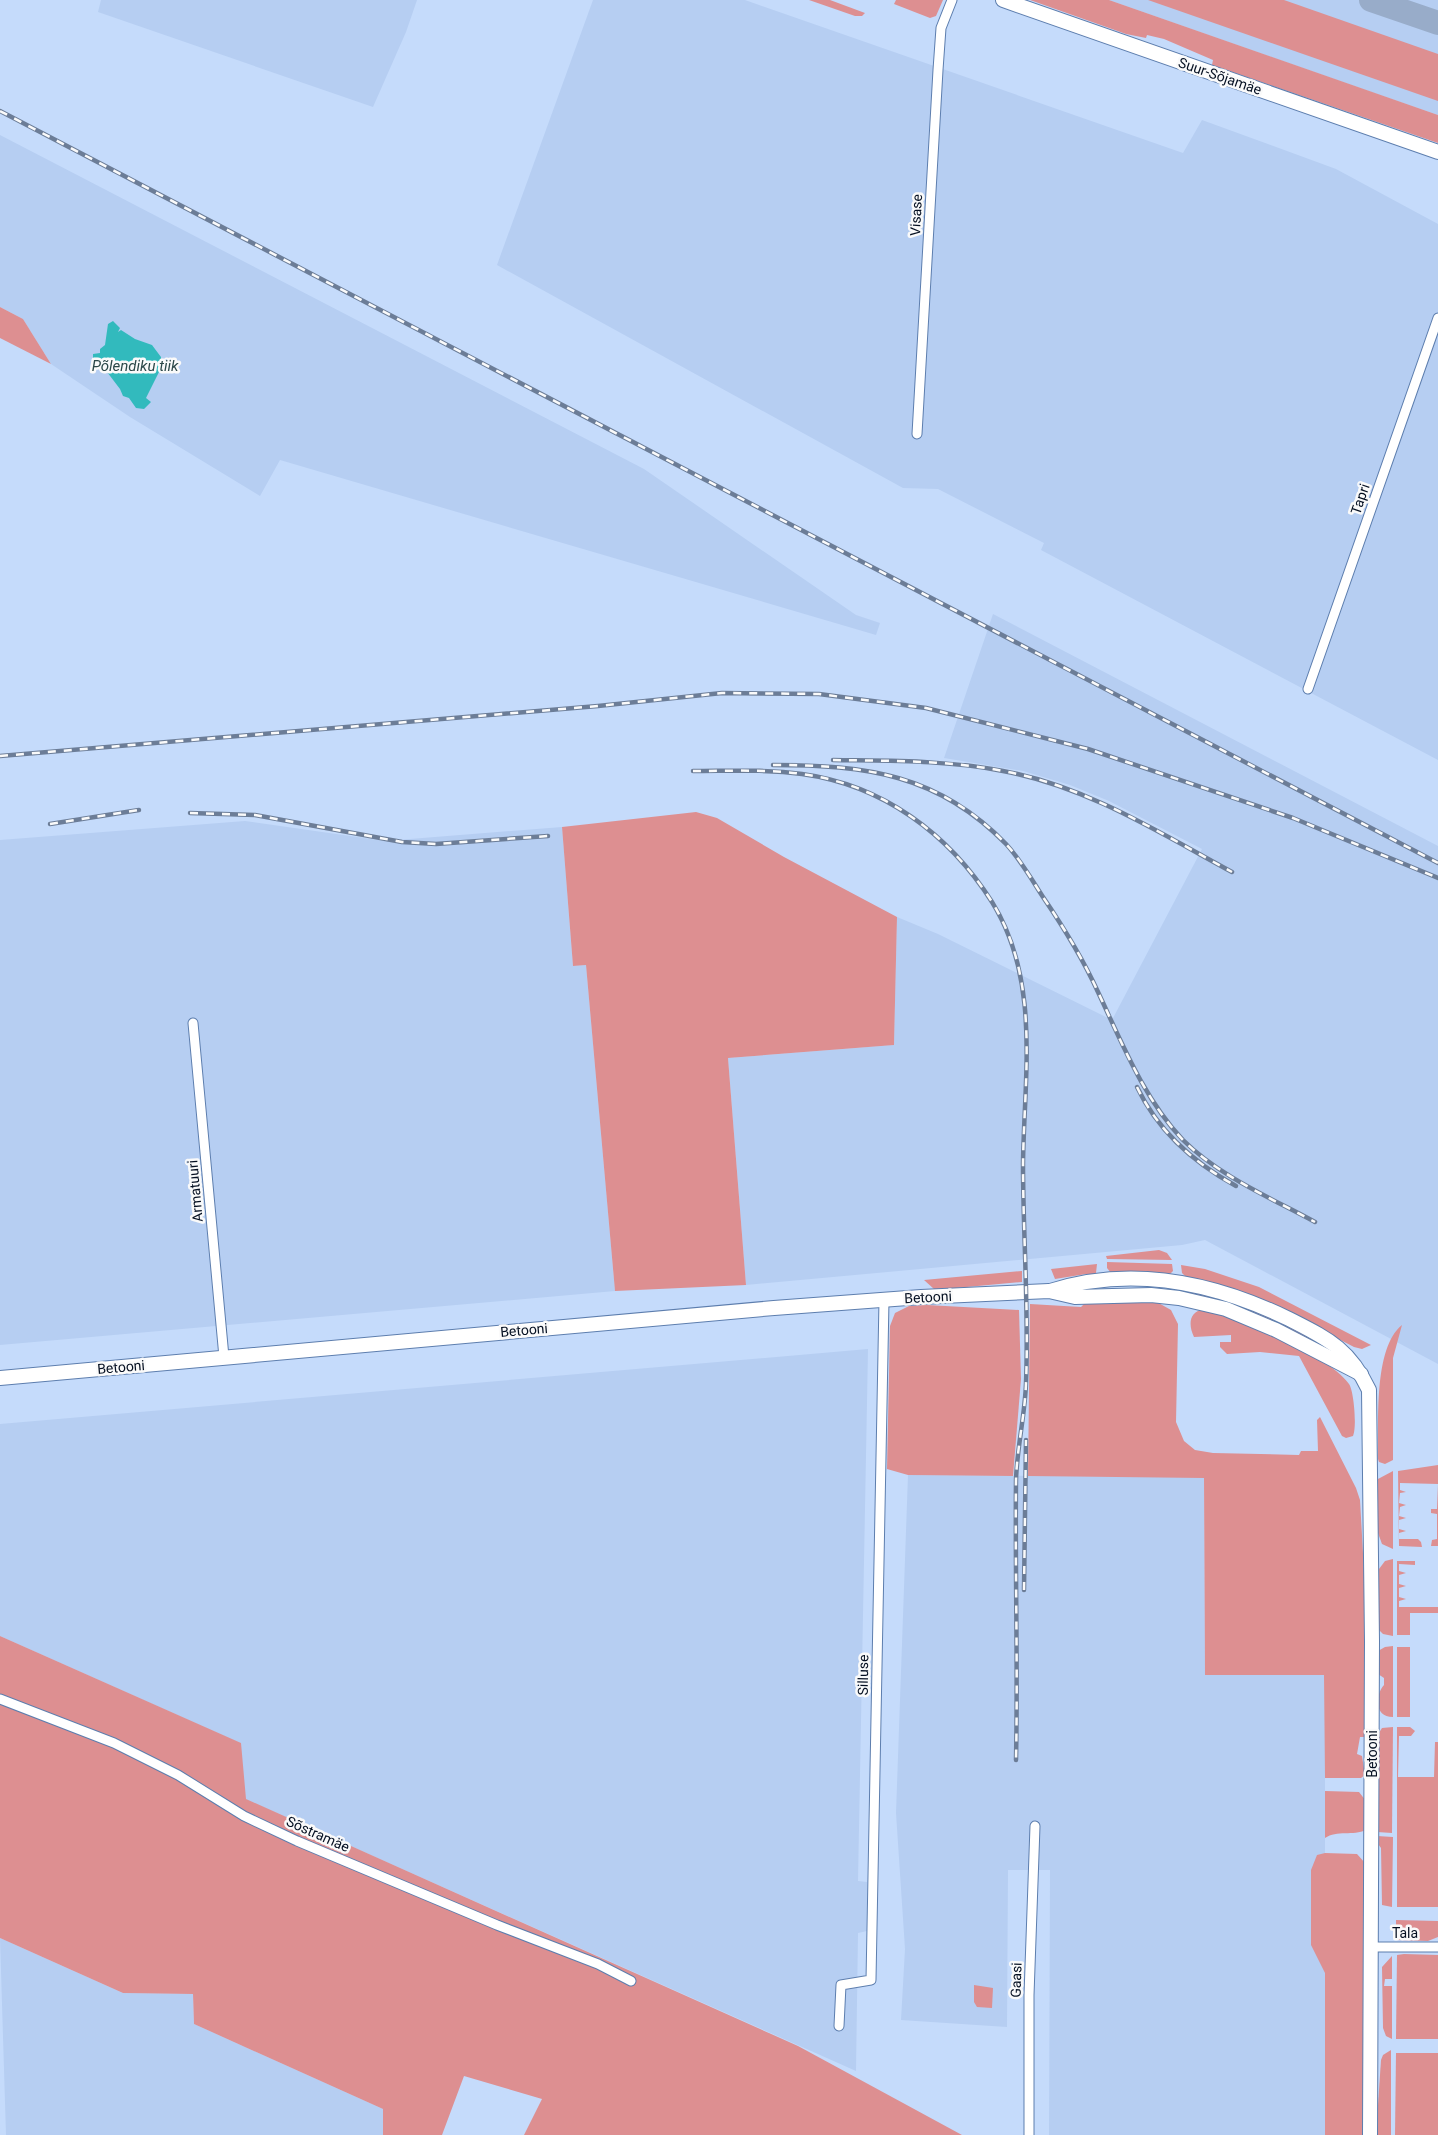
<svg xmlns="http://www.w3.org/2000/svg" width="1438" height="2135" viewBox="0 0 1438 2135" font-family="Roboto,sans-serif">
  <rect width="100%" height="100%" fill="#c5dbfb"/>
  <g fill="#b6cef2">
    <polygon points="101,0 417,0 406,32 373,107 98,12"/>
    <polygon points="593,0 745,0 1183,153 1202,120 1336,169 1438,224 1438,760 1041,550 1044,543 938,489 903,488 497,265"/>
    <polygon points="1109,0 1438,0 1438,115 1380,95"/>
    <polygon points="0,135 644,469 856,615 880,623 876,635 280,460 260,496 130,417 51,364 23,319 0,307"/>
    <polygon points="993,614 1438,846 1438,1364 1205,1240 1182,1245 746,1285 728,1058 894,1045 897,917 938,934 1112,1020 1202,849 1109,801 1070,785 1023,771 944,758"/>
    <polygon points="245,821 385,841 562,827 573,966 586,965 615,1291 0,1345 0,840"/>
    <polygon points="868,1349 858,1881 867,1882 867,1931 858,1933 856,2071 245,1799 240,1743 0,1636 0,1424"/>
    <polygon points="908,1475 1204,1477 1205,1675 1325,1674 1325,2135 1049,2135 1050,1870 1008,1870 1007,2027 901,2020 905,1949 896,1813"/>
    <polygon points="0,1938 123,1993 193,1994 194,2024 383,2109 383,2135 6,2135"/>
  </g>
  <g fill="#dd8f91">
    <polygon points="809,0 830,0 865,13 862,16 855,16"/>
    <polygon points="896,0 943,0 936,16 930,18 894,4"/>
    <polygon points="1030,0 1109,0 1438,115 1438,143 1212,65 1213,60 1164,39 1147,35 1146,38 1126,34"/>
    <polygon points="1148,0 1284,0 1438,54 1438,101"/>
    <polygon points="0,307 23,319 51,364 0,338"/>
    <polygon points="696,812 717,818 784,857 897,917 894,1045 728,1058 746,1285 615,1291 586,965 573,966 562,827"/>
    <polygon points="1159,1250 1167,1253 1172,1260 1107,1259 1106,1256"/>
    <polygon points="1107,1262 1172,1264 1173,1271 1169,1275 1111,1273 1107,1268"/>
    <polygon points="1097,1264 1096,1273 1086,1277 1086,1274 1055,1279 1051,1269"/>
    <polygon points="1181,1265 1205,1269 1259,1287 1371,1345 1362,1349 1354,1347 1277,1307 1186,1277 1182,1273"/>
    <polygon points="1022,1271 1022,1282 945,1289 934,1289 924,1280"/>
    <polygon points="1186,1289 1251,1307 1327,1345 1330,1351 1186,1293"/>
    <polygon points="1155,1301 1171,1310 1178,1324 1176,1422 1184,1441 1195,1450 1213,1453 1299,1455 1301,1451 1318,1451 1317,1420 1320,1417 1356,1488 1360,1500 1367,1624 1364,1737 1360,1737 1357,1754 1362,1756 1365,1775 1361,1778 1325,1778 1324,1675 1205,1675 1204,1478 1028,1476 1030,1304 1081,1307 1084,1304"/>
    <polygon points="927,1305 1019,1310 1021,1379 1013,1476 908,1475 887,1469 890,1326 895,1313 909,1306"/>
    <path d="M1204,1309C1238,1316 1330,1356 1349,1384C1354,1391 1357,1427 1353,1436L1346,1438L1342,1436L1299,1356L1260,1352L1227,1354L1220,1347V1342H1231V1335L1194,1337C1188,1324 1189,1312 1204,1309Z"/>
    <path d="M1402,1325L1393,1358V1460L1385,1464L1379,1462L1378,1459C1379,1424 1373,1348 1402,1325Z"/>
    <polygon points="1438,1465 1438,1546 1431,1546 1432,1540 1437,1539 1437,1514 1431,1513 1431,1509 1437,1509 1438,1484 1400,1483 1400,1490 1406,1492 1400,1493 1399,1503 1406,1505 1400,1507 1399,1516 1406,1518 1399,1520 1399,1529 1406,1531 1399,1533 1399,1539 1418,1539 1421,1542 1422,1547 1399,1546 1398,1471"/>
    <polygon points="1393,1471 1393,1549 1382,1544 1378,1533 1378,1479"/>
    <polygon points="1393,1559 1393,1636 1383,1634 1377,1628 1379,1569 1385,1561"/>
    <polygon points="1397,1561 1415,1561 1415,1565 1399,1564 1399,1571 1406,1573 1399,1575 1399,1584 1406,1586 1399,1588 1399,1597 1406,1599 1399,1601 1399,1607 1438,1607 1438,1613 1410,1613 1410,1635 1397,1635"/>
    <polygon points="0,1636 241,1743 246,1799 798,2046 962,2135 524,2135 542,2099 464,2076 442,2135 383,2135 383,2109 194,2024 193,1994 123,1993 0,1938"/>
    <path d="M1393,1646V1717C1373,1717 1376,1693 1384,1685V1678L1378,1674V1651L1385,1647Z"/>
    <rect x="1397" y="1647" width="13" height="70"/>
    <polygon points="1393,1727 1392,1833 1377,1832 1377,1736 1382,1728"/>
    <polygon points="1397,1727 1410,1727 1415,1731 1411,1736 1399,1736 1398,1777 1434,1777 1435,1742 1438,1742 1438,1907 1397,1907"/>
    <path d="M1325,1791L1359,1792L1366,1801V1830C1353,1836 1337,1830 1325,1838Z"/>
    <polygon points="1377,1836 1393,1837 1392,1907 1382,1905 1381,1848 1376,1841"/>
    <polygon points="1325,1853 1357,1854 1365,1863 1365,2135 1325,2135 1325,1973 1311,1945 1311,1870 1317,1855"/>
    <polygon points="1396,1920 1438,1921 1438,1937 1428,1941 1396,1940"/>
    <polygon points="1404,1954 1438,1955 1438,2039 1396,2039 1397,1955"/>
    <polygon points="1392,1956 1392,1979 1385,1979 1384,1986 1392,1986 1392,2039 1386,2036 1383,2028 1382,1967"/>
    <polygon points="974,1985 993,1988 992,2008 977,2007 974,2002"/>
    <polygon points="1391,2050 1391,2135 1376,2135 1381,2060 1383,2055"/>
    <polygon points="1396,2053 1438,2053 1438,2135 1395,2135"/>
  </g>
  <polygon fill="#32babd" points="113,321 120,328 118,332 121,330 135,339 152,345 161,357 161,368 146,398 151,402 144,409 136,408 129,398 123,396 120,389 104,368 99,369 93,363 93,354 100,353 100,349 105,345 108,324"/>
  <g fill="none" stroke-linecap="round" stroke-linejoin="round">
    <polyline stroke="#98acc9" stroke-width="24" points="1371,0 1438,23"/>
    <defs>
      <g id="street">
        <polyline points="917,434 938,70 941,28 952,0"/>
        <polyline points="1308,689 1438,318"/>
        <polyline points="193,1023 224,1357"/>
        <polyline points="0,1699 114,1743 178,1775 244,1816 297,1841 497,1925 598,1964 631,1981"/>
        <polyline points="1372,1947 1438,1947"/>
        <polyline points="839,2026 841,1985 871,1980 884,1300"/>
        <polyline points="1029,2135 1029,1995 1035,1826"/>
      </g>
      <g id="secondary">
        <polyline points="1003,0 1438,152"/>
        <path d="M1050,1291C1131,1265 1213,1282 1289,1319C1328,1339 1349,1348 1369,1390L1372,1641L1370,2135"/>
        <polyline points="0,1378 774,1308 921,1297 1049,1291 1075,1297 1151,1295 1179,1298 1226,1309 1276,1330 1361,1374"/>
      </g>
    </defs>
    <use href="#street" stroke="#5d7eae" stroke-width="11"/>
    <use href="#secondary" stroke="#5d7eae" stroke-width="16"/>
    <use href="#street" stroke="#fff" stroke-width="9"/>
    <use href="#secondary" stroke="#fff" stroke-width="14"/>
    <defs>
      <g id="rail">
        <polyline points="0,111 1438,863"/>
        <polyline points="0,756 598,706 722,693 819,694 926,708 1088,749 1293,818 1438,878"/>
        <path d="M833,760C889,761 947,760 1003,771C1086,786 1160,833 1232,872"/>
        <path d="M773,765C866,765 938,774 1006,844C1020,859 1032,880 1043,897C1064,928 1083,959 1098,992C1122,1043 1144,1099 1183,1140C1219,1176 1271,1198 1315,1222"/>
        <path d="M693,771C729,771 766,769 802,774C883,785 949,834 992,902C1041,981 1024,1076 1023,1164C1023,1236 1029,1310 1026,1383C1025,1415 1017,1447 1016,1480C1015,1573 1018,1666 1016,1760"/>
        <polyline points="190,813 255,815 402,842 436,844 548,836"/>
        <polyline points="50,824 139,810"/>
        <path d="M1137,1087C1158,1131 1194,1163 1236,1186"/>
        <polyline points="1024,1590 1026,1440"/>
      </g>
    </defs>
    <use href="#rail" stroke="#6c7d97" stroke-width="4.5"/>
    <use href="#rail" stroke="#fafafa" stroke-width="2.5" stroke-dasharray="8" stroke-linecap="butt"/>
  </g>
  <g text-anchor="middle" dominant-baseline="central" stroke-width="5" stroke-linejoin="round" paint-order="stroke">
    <g font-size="14" fill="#040f21" stroke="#fafafa">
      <text transform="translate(1220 76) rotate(19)">Suur-Sõjamäe</text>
      <text transform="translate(916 215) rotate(-87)">Visase</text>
      <text transform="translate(1360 499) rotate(-71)">Tapri</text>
      <text transform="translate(195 1191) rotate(-95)">Armatuuri</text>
      <text transform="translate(928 1297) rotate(-3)">Betooni</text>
      <text transform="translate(524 1330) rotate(-5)">Betooni</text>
      <text transform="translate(121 1367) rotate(-5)">Betooni</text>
      <text transform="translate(863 1675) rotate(-89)">Silluse</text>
      <text transform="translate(1372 1754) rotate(-90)">Betooni</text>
      <text transform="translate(318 1834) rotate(24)">Sõstramäe</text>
      <text x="1405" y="1933">Tala</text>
      <text transform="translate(1016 1980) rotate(-88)">Gaasi</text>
    </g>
    <g font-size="15" font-style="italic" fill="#2c4849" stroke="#fafafa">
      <text x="135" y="366">Põlendiku tiik</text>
    </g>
  </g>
</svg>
